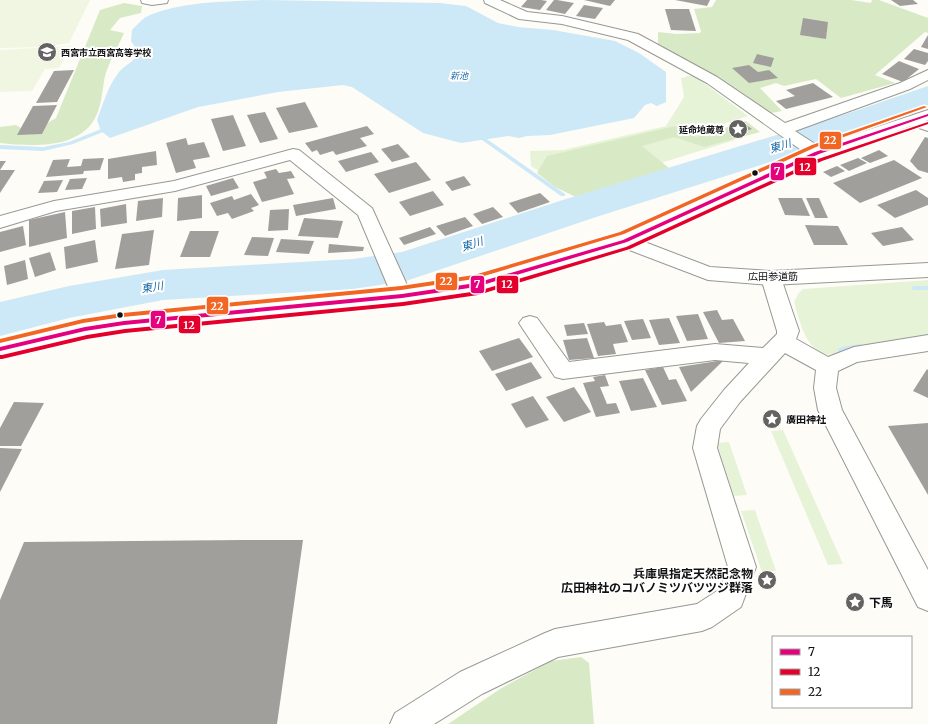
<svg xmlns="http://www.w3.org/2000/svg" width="928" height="724" viewBox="0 0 928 724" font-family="Merriweather,'Noto Sans JP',serif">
  <rect width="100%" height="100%" fill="#fdfcf7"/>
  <g fill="#e7f3d7">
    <polygon points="693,75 748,116 717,126 735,140 570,191 531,166 530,151 563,150 666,126 684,97 681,78"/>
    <path d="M928,280V340L826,355C805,348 800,322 794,302L798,294L803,289Z"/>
    <polygon points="783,430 843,564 828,565 771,431"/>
    <polygon points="729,442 747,495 734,496 716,443"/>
    <polygon points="755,510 776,571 762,572 741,511"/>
  </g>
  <g fill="#d8eac5">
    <polygon points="716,0 851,0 871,3 872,0 879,0 928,18 928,33 925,32 875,75 895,83 841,98 816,79 784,86 776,83 760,88 782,111 765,114 655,45 658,43 658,32 677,34 700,33 701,31 694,9 712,7"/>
    <path d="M124,3L142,6L141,13L120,18L110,30L124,33C118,47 109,61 105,76C102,90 102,107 94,120C76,150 29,146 0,143V127L16,125L28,132L41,127L56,118L100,10Z"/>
    <polygon points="746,121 760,132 704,147 674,137 642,146 669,168 580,199 555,187 537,173 547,156 675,126 696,137"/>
    <polygon points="581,657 589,663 594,724 448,724 500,689 551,661"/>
  </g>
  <g fill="#f0f6e1">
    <polygon points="0,0 90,0 69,43 42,47 0,48"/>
    <polygon points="71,46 59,68 45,69 32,91 0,92 0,50"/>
  </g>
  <path fill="#cde8f7" d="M262,0L440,3L466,6L498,23L518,27L553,30L615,41L639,53L666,72V102L657,106L651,103L645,105L634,118L550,135L527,136L519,138L508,136L461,143L423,133L352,87L343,85L278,92L198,107L110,138L101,131L97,120C103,104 108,86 119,72C126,64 133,63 139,53L131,41L132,30C136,26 141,20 146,17C179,1 226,2 262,0Z"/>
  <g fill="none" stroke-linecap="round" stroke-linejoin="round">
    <g fill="#cde8f7" fill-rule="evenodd">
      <polygon points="101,129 103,130 103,132 73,144 43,151 0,149 0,145 43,147 69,142"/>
      <polygon points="484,137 565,194 565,196 561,196 482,140 481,139"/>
      <polygon points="913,286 928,286 928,290 913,290 912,288"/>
      <polygon points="860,344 863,345 864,347 863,349 841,353 837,350 841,347"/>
    </g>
    <polygon fill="#cde8f7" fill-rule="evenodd" points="928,86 928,108 878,128 596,217 406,281 353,289 163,300 69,318 0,336 0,302 69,286 163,270 353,259 402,252 566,199 852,112"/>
  </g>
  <g fill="#a19f9c">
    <polygon points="527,0 541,0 547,1 540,10 521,7"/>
    <polygon points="554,0 557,0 574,3 565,14 546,10"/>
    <polygon points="584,0 615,0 610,6"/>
    <polygon points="675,0 710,0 707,6"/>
    <polygon points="891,0 913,0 918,4 900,6"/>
    <polygon points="584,5 603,8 595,19 576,16"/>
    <polygon points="665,9 689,9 696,31 671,30"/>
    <polygon points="803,18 828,22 826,39 800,35"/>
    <polygon points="928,35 928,49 921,47"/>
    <polygon points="914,49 928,53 928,61 925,65 904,59"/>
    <polygon points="757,54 774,58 771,67 753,63"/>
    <polygon points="899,61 919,69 903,82 882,74"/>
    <polygon points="749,65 758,72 769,70 778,78 749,83 732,68"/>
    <polygon points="74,70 57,102 36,103 54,71"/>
    <polygon points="813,83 833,97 786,109 776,101 795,96 786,90"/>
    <polygon points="305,102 318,127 289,133 276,108"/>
    <polygon points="57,105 42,134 17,135 33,106"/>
    <polygon points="265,112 278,139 260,143 247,115"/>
    <polygon points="233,115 246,146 223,151 211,119"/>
    <polygon points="745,124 752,129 736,134 728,128"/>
    <polygon points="367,126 374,134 360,138 367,146 336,155 333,151 320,155 317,150 312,152 305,143"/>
    <polygon points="925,137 928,138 928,173 918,170 910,161"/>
    <polygon points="186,138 188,145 204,142 210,157 193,160 196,168 176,173 166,143"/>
    <polygon points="398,144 410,157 392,162 381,149"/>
    <polygon points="879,150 888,156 870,163 861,158"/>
    <polygon points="156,151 157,165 142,167 142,173 135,174 135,180 123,182 122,177 108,179 108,159"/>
    <polygon points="371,152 379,162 346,172 338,161"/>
    <polygon points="104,158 100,170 84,171 83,174 46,177 53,160 70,159 67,167 81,166 83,159"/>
    <polygon points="858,158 867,163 849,171 840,165"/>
    <polygon points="894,160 922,178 860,203 833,183"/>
    <polygon points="0,161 6,161 0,170 15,170 0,193"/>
    <polygon points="416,162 431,180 389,193 374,174"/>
    <polygon points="837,166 845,171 831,177 823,172"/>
    <polygon points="276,169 279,173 291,171 295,178 287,179 294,194 262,202 253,182 267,178 264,172"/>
    <polygon points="464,176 471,185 452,191 445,182"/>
    <polygon points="87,178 82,189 65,190 70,179"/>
    <polygon points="233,178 239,188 211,196 206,186"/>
    <polygon points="63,180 57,192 38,193 44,181"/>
    <polygon points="916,190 928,198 928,205 895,218 877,205"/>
    <polygon points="433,191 444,205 410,216 399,202"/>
    <polygon points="540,193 550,202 518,213 509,203"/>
    <polygon points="251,194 259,205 251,208 254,211 232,219 228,213 217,216 210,203 232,196 234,200"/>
    <polygon points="202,195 202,218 177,221 178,198"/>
    <polygon points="163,198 162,217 136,221 138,201"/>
    <polygon points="333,198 336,209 296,216 293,205"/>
    <polygon points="778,198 802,198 810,216 785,215"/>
    <polygon points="806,198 819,198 828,218 815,218"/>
    <polygon points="126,204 127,223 101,227 100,209"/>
    <polygon points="95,207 96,229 72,234 72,211"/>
    <polygon points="493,207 503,217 482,224 473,214"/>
    <polygon points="289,209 288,230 268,231 270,210"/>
    <polygon points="65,212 67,238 29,247 29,220"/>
    <polygon points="465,217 473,226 445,236 436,226"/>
    <polygon points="304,218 343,221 338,238 298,236"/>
    <polygon points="805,225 838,226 848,245 814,245"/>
    <polygon points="23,226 26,245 0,252 0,232"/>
    <polygon points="430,227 436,234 404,245 399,238"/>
    <polygon points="902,227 914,240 883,246 871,233"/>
    <polygon points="154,230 149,265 115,269 122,234"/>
    <polygon points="190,231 219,231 210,257 180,257"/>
    <polygon points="252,237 274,238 268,256 244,255"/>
    <polygon points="281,239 314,241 309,254 276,252"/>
    <polygon points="95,240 98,262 66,269 64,247"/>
    <polygon points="329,244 364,247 363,251 328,253"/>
    <polygon points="50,252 56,270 35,277 29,258"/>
    <polygon points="25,260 28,279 7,285 4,266"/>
    <polygon points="717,310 722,320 733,319 745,341 719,343 703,312"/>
    <polygon points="698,314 708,339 687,341 676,316"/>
    <polygon points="669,318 680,343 659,345 649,320"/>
    <polygon points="643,319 651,338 632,340 624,321"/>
    <polygon points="604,322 606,326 621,324 628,342 613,344 616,354 598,356 587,324"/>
    <polygon points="584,323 588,334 567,336 564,325"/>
    <polygon points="519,338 533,357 492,371 479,351"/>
    <polygon points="587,338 594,358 569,360 563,340"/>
    <polygon points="724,360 691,392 679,367"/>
    <polygon points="531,362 542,378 506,391 495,374"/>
    <polygon points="663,367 669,380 676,379 687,401 662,405 645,370"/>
    <polygon points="927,369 928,370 928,398 913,391"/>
    <polygon points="605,375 609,386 600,387 607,404 616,403 620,413 596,417 583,383 595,381 593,377"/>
    <polygon points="643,378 657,407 631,411 619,381"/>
    <polygon points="574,387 591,412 564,422 546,397"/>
    <polygon points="533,396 549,420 526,428 511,404"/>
    <polygon points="14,402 44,403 21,446 0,446 0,428"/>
    <polygon points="928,423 928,495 888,426"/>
    <polygon points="0,448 22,449 0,492"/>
    <polygon points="242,540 303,540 277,724 0,724 0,600 24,542"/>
  </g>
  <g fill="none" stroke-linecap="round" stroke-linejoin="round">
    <defs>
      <g id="minor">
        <polygon points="141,0 168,0 167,3 152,5 142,3"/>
        <polygon points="484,0 500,0 527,12 562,16 638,34 717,77 785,123 900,83 928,70 928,80 910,89 795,131 823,149 825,153 823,157 817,158 811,157 707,83 628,40 562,24 519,19 485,3"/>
        <polygon points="913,116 928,121 928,131 907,124 905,121 907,118"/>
        <polygon points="293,149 299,150 372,208 412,296 409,301 402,303 395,301 392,296 358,215 290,160 175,191 56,211 0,228 0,216 54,201 174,181"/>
        <polygon points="771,271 778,273 781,278 799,331 796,339 828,357 854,347 928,335 928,351 857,362 838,371 836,388 842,410 928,570 928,611 918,607 818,410 814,388 816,370 785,353 740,402 720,429 717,448 756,567 741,607 712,627 702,631 558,657 482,694 434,724 390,724 395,713 460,672 545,633 555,629 697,604 720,589 728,567 693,448 697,426 701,419 724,390 749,363 715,360 563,379 555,377 519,323 523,318 530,316 537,318 569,362 715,344 763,348 777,334 777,331 761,278 764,273"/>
      </g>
      <polygon id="tertiary" points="928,110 928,120 823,157 642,241 710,267 771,271 928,263 928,277 771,285 708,280 624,248 476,292 402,303 124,330 85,337 0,357 0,341 85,321 124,316 402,289 475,278 618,237 811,149"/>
    </defs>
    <use href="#minor" stroke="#979795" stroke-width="2"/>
    <use href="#tertiary" stroke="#979795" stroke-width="2"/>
    <use href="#minor" fill="#fffffe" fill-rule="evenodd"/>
    <use href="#tertiary" fill="#fffffe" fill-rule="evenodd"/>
    <defs>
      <polygon id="bus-1" points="928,114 928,116 819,154 627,242 476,287 402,298 124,325 85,331 0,351 0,347 85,327 124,321 402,294 476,283 623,240 815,152"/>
      <polygon id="bus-2" points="928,122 928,124 822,161 630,249 478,295 403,306 125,333 87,339 2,359 0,359 0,355 2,355 87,335 125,329 403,302 478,291 626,247 818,159"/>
      <polygon id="bus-3" points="924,106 927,107 816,147 624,234 474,279 401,290 123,317 83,323 0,343 0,339 83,319 123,313 401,286 474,275 620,232 812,145"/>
    </defs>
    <use href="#bus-1" stroke="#fff" stroke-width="3"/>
    <use href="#bus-2" stroke="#fff" stroke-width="3"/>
    <use href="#bus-3" stroke="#fff" stroke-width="3"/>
    <use href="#bus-1" fill="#e5007d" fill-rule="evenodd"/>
    <use href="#bus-2" fill="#e4002b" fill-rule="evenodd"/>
    <use href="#bus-3" fill="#f26522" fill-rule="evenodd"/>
  </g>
  <defs>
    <symbol id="school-disc" viewBox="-11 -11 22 22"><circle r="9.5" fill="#646362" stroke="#fff"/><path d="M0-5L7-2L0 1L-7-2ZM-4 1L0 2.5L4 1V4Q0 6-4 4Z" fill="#fff"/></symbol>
    <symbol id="sight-disc" viewBox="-11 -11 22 22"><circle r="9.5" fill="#646362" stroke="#fff"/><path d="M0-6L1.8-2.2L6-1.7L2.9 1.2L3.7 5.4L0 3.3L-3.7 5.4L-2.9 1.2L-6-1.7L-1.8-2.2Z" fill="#fff"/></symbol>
  </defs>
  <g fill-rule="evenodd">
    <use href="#school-disc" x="36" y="41" width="22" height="22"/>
    <use href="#sight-disc" x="727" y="118" width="22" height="22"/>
    <use href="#sight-disc" x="761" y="408" width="22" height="22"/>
    <use href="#sight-disc" x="756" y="569" width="22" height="22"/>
    <use href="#sight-disc" x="844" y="591" width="22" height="22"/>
  </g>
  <g fill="#111" stroke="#fff" stroke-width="1.5">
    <circle cx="755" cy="173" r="3.5"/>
    <circle cx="120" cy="315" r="3.5"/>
  </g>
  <g text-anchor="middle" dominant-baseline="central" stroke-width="4" stroke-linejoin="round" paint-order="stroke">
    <g font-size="9" font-weight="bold" fill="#111" stroke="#fff" text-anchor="start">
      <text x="61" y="52">西宮市立西宮高等学校</text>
      <text x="724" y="129" text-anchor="end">延命地蔵尊</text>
    </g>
    <g font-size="9" font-style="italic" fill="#1768a6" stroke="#fff">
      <text x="459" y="75">新池</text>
    </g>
    <g font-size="10" fill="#111" stroke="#fff">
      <text x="773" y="276">広田参道筋</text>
    </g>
    <g font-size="10" font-weight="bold" fill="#111" stroke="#fff" text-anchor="start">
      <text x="786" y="419">廣田神社</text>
    </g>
    <g font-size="11" font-style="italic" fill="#1768a6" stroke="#fff">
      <text transform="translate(780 146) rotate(-17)">東川</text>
      <text transform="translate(472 244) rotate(-18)">東川</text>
      <text transform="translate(152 287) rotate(-9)">東川</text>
    </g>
    <g font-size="12" font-weight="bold" fill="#111" stroke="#fff" text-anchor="end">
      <text x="753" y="573">兵庫県指定天然記念物<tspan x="753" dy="14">広田神社のコバノミツバツツジ群落</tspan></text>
      <text x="869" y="602" text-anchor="start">下馬</text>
    </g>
  </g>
  <g stroke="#fff" stroke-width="1.5">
    <rect x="819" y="131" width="23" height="19" rx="4" fill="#f26522"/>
    <rect x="794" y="157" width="23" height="19" rx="4" fill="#e4002b"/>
    <rect x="770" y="162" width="15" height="19" rx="4" fill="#e5007d"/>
    <rect x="435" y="272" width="23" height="19" rx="4" fill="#f26522"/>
    <rect x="496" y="275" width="23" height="19" rx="4" fill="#e4002b"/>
    <rect x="470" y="275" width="15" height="19" rx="4" fill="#e5007d"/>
    <rect x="206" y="296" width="23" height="19" rx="4" fill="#f26522"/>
    <rect x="150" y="310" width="16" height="19" rx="4" fill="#e5007d"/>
    <rect x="178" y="315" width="23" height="19" rx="4" fill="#e4002b"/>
  </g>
  <g font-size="11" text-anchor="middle" font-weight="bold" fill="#fff">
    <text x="830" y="144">22</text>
    <text x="805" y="171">12</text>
    <text x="777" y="175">7</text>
    <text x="446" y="285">22</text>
    <text x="507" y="288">12</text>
    <text x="477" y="288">7</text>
    <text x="217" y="310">22</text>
    <text x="158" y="324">7</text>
    <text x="189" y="329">12</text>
  </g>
  <rect x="772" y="636" width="140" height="72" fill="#ffffff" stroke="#a0a0a0"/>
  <rect x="780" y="649" width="20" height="6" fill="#e5007d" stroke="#a0a0a0"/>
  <text x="808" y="656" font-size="12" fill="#111111">7</text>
  <rect x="780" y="669" width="20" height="6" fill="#e4002b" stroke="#a0a0a0"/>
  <text x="808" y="676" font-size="12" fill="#111111">12</text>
  <rect x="780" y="689" width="20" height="6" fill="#f26522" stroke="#a0a0a0"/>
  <text x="808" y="696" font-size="12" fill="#111111">22</text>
</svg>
